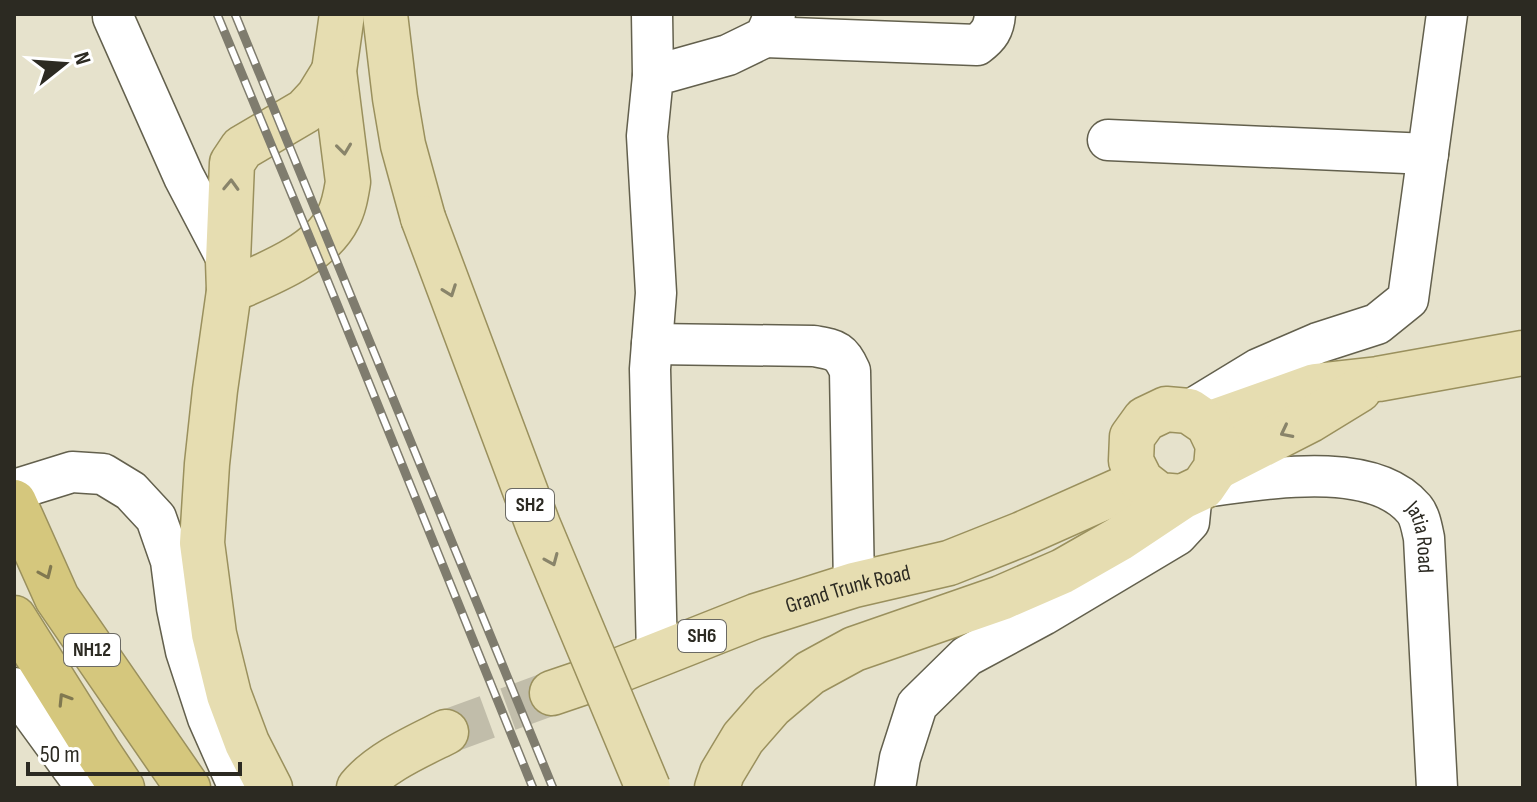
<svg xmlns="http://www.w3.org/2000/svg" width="1537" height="802" viewBox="0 0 1537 802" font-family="'Sofia Sans Condensed',sans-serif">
  <rect width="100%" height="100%" fill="#e6e2cc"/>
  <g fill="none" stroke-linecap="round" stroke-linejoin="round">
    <polyline stroke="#c1bdaa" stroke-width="44" stroke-dasharray="44 22" stroke-linecap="butt" points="446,732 552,693"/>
    <defs>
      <g id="minor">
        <polyline points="652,14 653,76"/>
        <polyline points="113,17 184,177 228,261"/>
        <path d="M765,37L977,45C989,36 994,29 995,14"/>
        <polyline points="1108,140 1428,154"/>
        <path d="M652,344L814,346C835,350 841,350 850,371L854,585"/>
        <polyline points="1189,411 1258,369 1318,343 1377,324 1408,299 1447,14"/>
        <path id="s1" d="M1203,487C1261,480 1371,458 1414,509C1420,516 1422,529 1424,538L1437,788"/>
        <polyline points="14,490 72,472 103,474 131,491 156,518 171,561 177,608 186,651 208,718 239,788"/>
        <polyline points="657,655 650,369 656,293 647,136 653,76 728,55 765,37 775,14"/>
        <polyline points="14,688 87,788"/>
        <polyline points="895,788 900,758 917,705 967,656 1043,615 1177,535 1189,522 1192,492"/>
      </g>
      <g id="major">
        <polyline points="385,14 395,98 403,145 423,218"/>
        <path d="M229,291C265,275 320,255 338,218C344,207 346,194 348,182L334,71L342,14"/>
        <polyline points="1208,424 1315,386 1378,379 1523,353"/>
        <polyline points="1216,468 1310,420 1359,390"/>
        <path id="s2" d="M552,693L617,671L756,616L854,585L949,563L1022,534L1141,481"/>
        <polyline points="270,788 247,743 229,695 214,634 202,543 207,464 215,390 229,291 228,261 232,163 242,148 305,111 318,97 334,71"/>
        <path d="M359,788C379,763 418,746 446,732"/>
        <polyline points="717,788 722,773 743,738 771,706 810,673 854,649 1001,598 1063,571 1119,539 1182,497 1203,487 1216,468 1218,445 1208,424 1189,411 1166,409 1145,419 1132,437 1131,461 1141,481 1159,495 1182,497"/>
      </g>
      <g id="highway">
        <polyline points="14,502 57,598 188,788"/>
        <polyline points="14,618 98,752 122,788"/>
      </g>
    </defs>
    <use href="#minor" stroke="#63604d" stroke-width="43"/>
    <use href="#major" stroke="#9a905d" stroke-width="47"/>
    <use href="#highway" stroke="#9a905d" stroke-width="47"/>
    <use href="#minor" stroke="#fff" stroke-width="40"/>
    <use href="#major" stroke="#e6ddb1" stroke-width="44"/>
    <use href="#highway" stroke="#d5c77d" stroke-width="44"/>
    <defs>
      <g id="rail">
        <polyline points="217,14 326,277 533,788"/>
        <polyline points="235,14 553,788"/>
      </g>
    </defs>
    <use href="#rail" stroke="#7f7c6e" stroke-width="9"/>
    <use href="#rail" stroke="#fff" stroke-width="6" stroke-dasharray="18" stroke-linecap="butt"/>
    <defs>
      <polyline id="major-bridge" points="423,218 538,525 648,788"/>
    </defs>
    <use href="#major-bridge" stroke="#9a905d" stroke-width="47" stroke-linecap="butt"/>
    <use href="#major-bridge" stroke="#e6ddb1" stroke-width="44"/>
  </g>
  <defs><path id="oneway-chevron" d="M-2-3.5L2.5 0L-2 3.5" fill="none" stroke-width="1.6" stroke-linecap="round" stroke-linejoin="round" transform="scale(2)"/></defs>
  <g stroke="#89846a">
    <use href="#oneway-chevron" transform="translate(344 149) rotate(83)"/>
    <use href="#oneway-chevron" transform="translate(231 185) rotate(-88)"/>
    <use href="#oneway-chevron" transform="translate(450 291) rotate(70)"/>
    <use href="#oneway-chevron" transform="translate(1286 432) rotate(153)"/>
    <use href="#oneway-chevron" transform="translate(552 560) rotate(67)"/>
  </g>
  <g stroke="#807850">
    <use href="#oneway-chevron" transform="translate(46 573) rotate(66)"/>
    <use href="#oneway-chevron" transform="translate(64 699) rotate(-122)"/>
  </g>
  <g text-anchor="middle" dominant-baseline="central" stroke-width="6" stroke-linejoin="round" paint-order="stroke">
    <g fill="#fff" stroke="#6b6a64" stroke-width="2">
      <rect x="506" y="489" width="48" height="32" rx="6"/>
      <rect x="678" y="620" width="48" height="32" rx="6"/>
      <rect x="64" y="634" width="56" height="32" rx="6"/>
    </g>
    <g font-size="20" font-weight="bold" fill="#2c2a22">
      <text x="530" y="505">SH2</text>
      <text x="702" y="636">SH6</text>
      <text x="92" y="650">NH12</text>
    </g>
    <g font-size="22" fill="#2c2a22" stroke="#fff">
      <text stroke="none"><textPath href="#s1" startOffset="250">Jatia Road</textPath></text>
      <text stroke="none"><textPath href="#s2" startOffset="314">Grand Trunk Road</textPath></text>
    </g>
  </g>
  <rect width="1537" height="802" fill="none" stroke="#2c2a22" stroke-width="32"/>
  <g transform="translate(64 64) rotate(73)" stroke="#ffffff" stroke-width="6" paint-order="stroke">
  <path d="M0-6L14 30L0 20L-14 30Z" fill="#2c2a22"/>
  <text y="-12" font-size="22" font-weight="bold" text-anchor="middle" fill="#2c2a22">N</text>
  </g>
  <path d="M28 762v12h212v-12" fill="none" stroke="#2c2a22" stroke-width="4"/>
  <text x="40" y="762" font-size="24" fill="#2c2a22" stroke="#ffffff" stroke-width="6" paint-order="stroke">50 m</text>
</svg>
